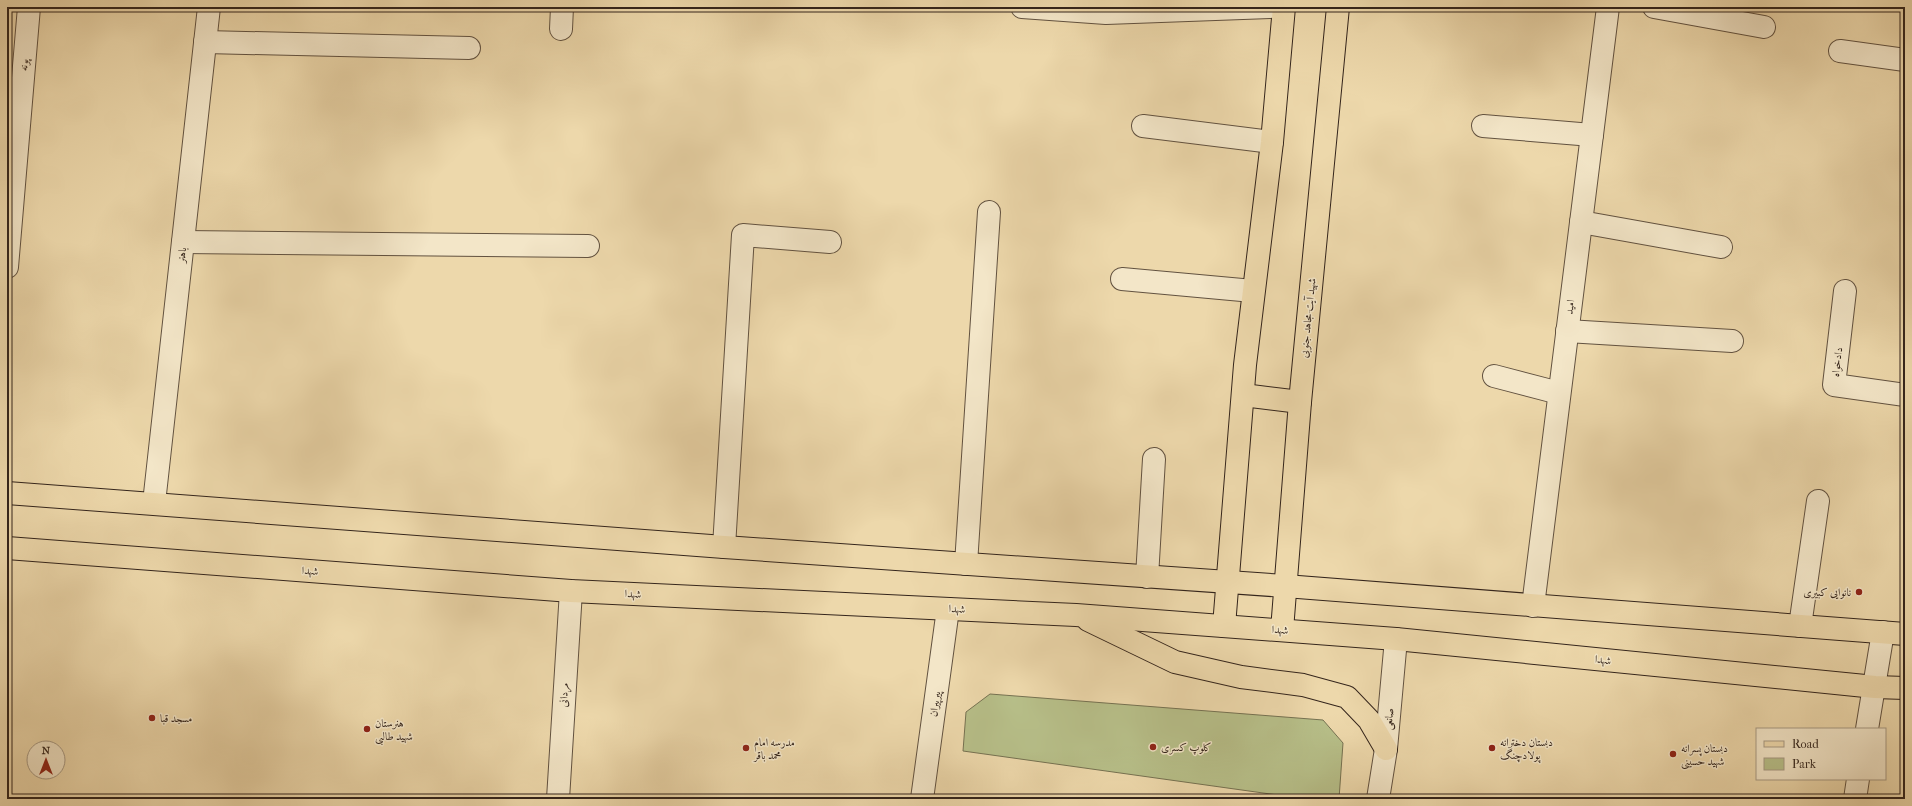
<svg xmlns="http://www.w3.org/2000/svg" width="1912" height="806" viewBox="0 0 1912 806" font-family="'IM FELL French Canon',Amiri,serif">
  <rect width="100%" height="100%" fill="#edd8ab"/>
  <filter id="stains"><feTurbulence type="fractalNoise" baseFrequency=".005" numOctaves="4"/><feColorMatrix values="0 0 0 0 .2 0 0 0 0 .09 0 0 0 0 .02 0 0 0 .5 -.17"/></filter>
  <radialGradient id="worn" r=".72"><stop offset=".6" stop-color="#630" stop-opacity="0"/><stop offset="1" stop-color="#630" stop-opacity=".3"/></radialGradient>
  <polygon fill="#b7bf89" stroke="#767252" points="990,694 1323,720 1343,743 1339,799 1306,799 963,751 966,712"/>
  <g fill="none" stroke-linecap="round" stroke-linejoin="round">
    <defs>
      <g id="minor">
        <polyline points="1022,7 1106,13 1270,7"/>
        <polyline points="1654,7 1764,27"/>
        <polyline points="561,29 562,7"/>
        <polyline points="205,42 469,48"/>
        <polyline points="1840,51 1905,60"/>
        <polyline points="1143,126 1272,142"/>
        <polyline points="1483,126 1592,135"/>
        <polyline points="1581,222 1721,247"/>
        <polyline points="183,242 588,246"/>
        <polyline points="7,267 29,7"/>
        <polyline points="1122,279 1253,291"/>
        <polyline points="1845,291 1834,385 1905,395"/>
        <polyline points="1567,331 1732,341"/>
        <polyline points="1494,376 1559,393"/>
        <polyline points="154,503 209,7"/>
        <polyline points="724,547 743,235 830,242"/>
        <polyline points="966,564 989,212"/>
        <polyline points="1147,577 1154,459"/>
        <polyline points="1533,606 1608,7"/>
        <polyline points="1800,626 1818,501"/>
        <polyline points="1867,729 1883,632"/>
        <polyline points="558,799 571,591"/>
        <polyline points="922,799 948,609"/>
        <polyline points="1378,799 1386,749 1396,639"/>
        <polyline points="1855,799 1858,779"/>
      </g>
      <g id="major">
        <polyline points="1243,395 1300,402"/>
        <polyline points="7,493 724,547 1285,586 1905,634"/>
        <polyline points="7,548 571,591 1076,615 1396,639 1875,687 1905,688"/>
        <polyline points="1088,620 1175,662 1241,677 1303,685 1347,697 1369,720 1386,749"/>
        <polyline points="1224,626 1245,365 1272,142 1284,7"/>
        <polyline points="1282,630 1300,402 1338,7"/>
      </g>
    </defs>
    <use href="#minor" stroke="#625240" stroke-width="24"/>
    <use href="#major" stroke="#34251c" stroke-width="24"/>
    <use href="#minor" stroke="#f3e6c8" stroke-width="22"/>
    <use href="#major" stroke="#edd8ab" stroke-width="22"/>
  </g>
  <g fill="#8f2418" stroke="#f3e6c8" stroke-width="1.5">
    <circle cx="1859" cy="592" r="4"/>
    <circle cx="152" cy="718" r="4"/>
    <circle cx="367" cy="729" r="4"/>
    <circle cx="1153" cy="747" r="4"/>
    <circle cx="746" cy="748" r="4"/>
    <circle cx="1492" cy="748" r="4"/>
    <circle cx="1673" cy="754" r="4"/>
  </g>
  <g text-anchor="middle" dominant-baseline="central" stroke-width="3" stroke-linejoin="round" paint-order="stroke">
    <g font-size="11" fill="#34251c" stroke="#f3e6c8">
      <text transform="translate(24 65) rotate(-85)">پونه</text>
      <text transform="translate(182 255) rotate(-84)">باهنر</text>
      <text transform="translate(1570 307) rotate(-83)">امید</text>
      <text transform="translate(1308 318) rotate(-84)">شهید آیت-مجاهد جنوبی</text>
      <text transform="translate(1837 362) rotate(-83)">دادخواه</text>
      <text transform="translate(310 571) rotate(4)">شهدا</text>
      <text transform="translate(633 594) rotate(3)">شهدا</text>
      <text transform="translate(957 609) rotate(3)">شهدا</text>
      <text transform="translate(1280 630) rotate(4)">شهدا</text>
      <text transform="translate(1603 660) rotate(6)">شهدا</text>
      <text transform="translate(564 695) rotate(-86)">مردانی</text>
      <text transform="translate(935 704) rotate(-82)">پیرپیران</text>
      <text transform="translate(1389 719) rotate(-85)">صانعی</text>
    </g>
    <g font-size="11" fill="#34251c" stroke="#f3e6c8" text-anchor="start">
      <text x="1851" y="592" text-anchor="end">نانوایی کبیری</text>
      <text x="160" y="718">مسجد قبا</text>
      <text x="375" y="723">هنرستان<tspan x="375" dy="13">شهید طالبی</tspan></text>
      <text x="754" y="742">مدرسه امام<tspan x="754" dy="13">محمد باقر</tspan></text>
      <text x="1500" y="742">دبستان دخترانه<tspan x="1500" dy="13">پولادچنگ</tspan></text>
      <text x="1161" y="747">کلوپ کسری</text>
      <text x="1681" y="748">دبستان پسرانه<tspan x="1681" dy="13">شهید حسینی</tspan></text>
    </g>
  </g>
  <rect width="1912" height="806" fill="none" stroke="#edd8ab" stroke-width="24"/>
  <rect x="8" y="8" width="1896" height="790" fill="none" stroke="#34251c" stroke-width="2"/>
  <rect x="12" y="12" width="1888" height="782" fill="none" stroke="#34251c"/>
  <rect x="1756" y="728" width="130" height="52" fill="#f3e6c8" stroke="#a79983"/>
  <rect x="1764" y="741" width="20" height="6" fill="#edd8ab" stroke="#a79983"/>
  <text x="1792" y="748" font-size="12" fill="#34251c">Road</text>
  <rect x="1764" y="758" width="20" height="12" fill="#b7bf89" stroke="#a79983"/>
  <text x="1792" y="768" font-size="12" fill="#34251c">Park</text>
  <g transform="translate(46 760)"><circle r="19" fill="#f3e6c8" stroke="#a79983"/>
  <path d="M0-3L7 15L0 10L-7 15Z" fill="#8f2418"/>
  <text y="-6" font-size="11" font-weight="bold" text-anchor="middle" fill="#34251c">N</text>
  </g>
  <rect width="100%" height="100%" filter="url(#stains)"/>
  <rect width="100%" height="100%" fill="url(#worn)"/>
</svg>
